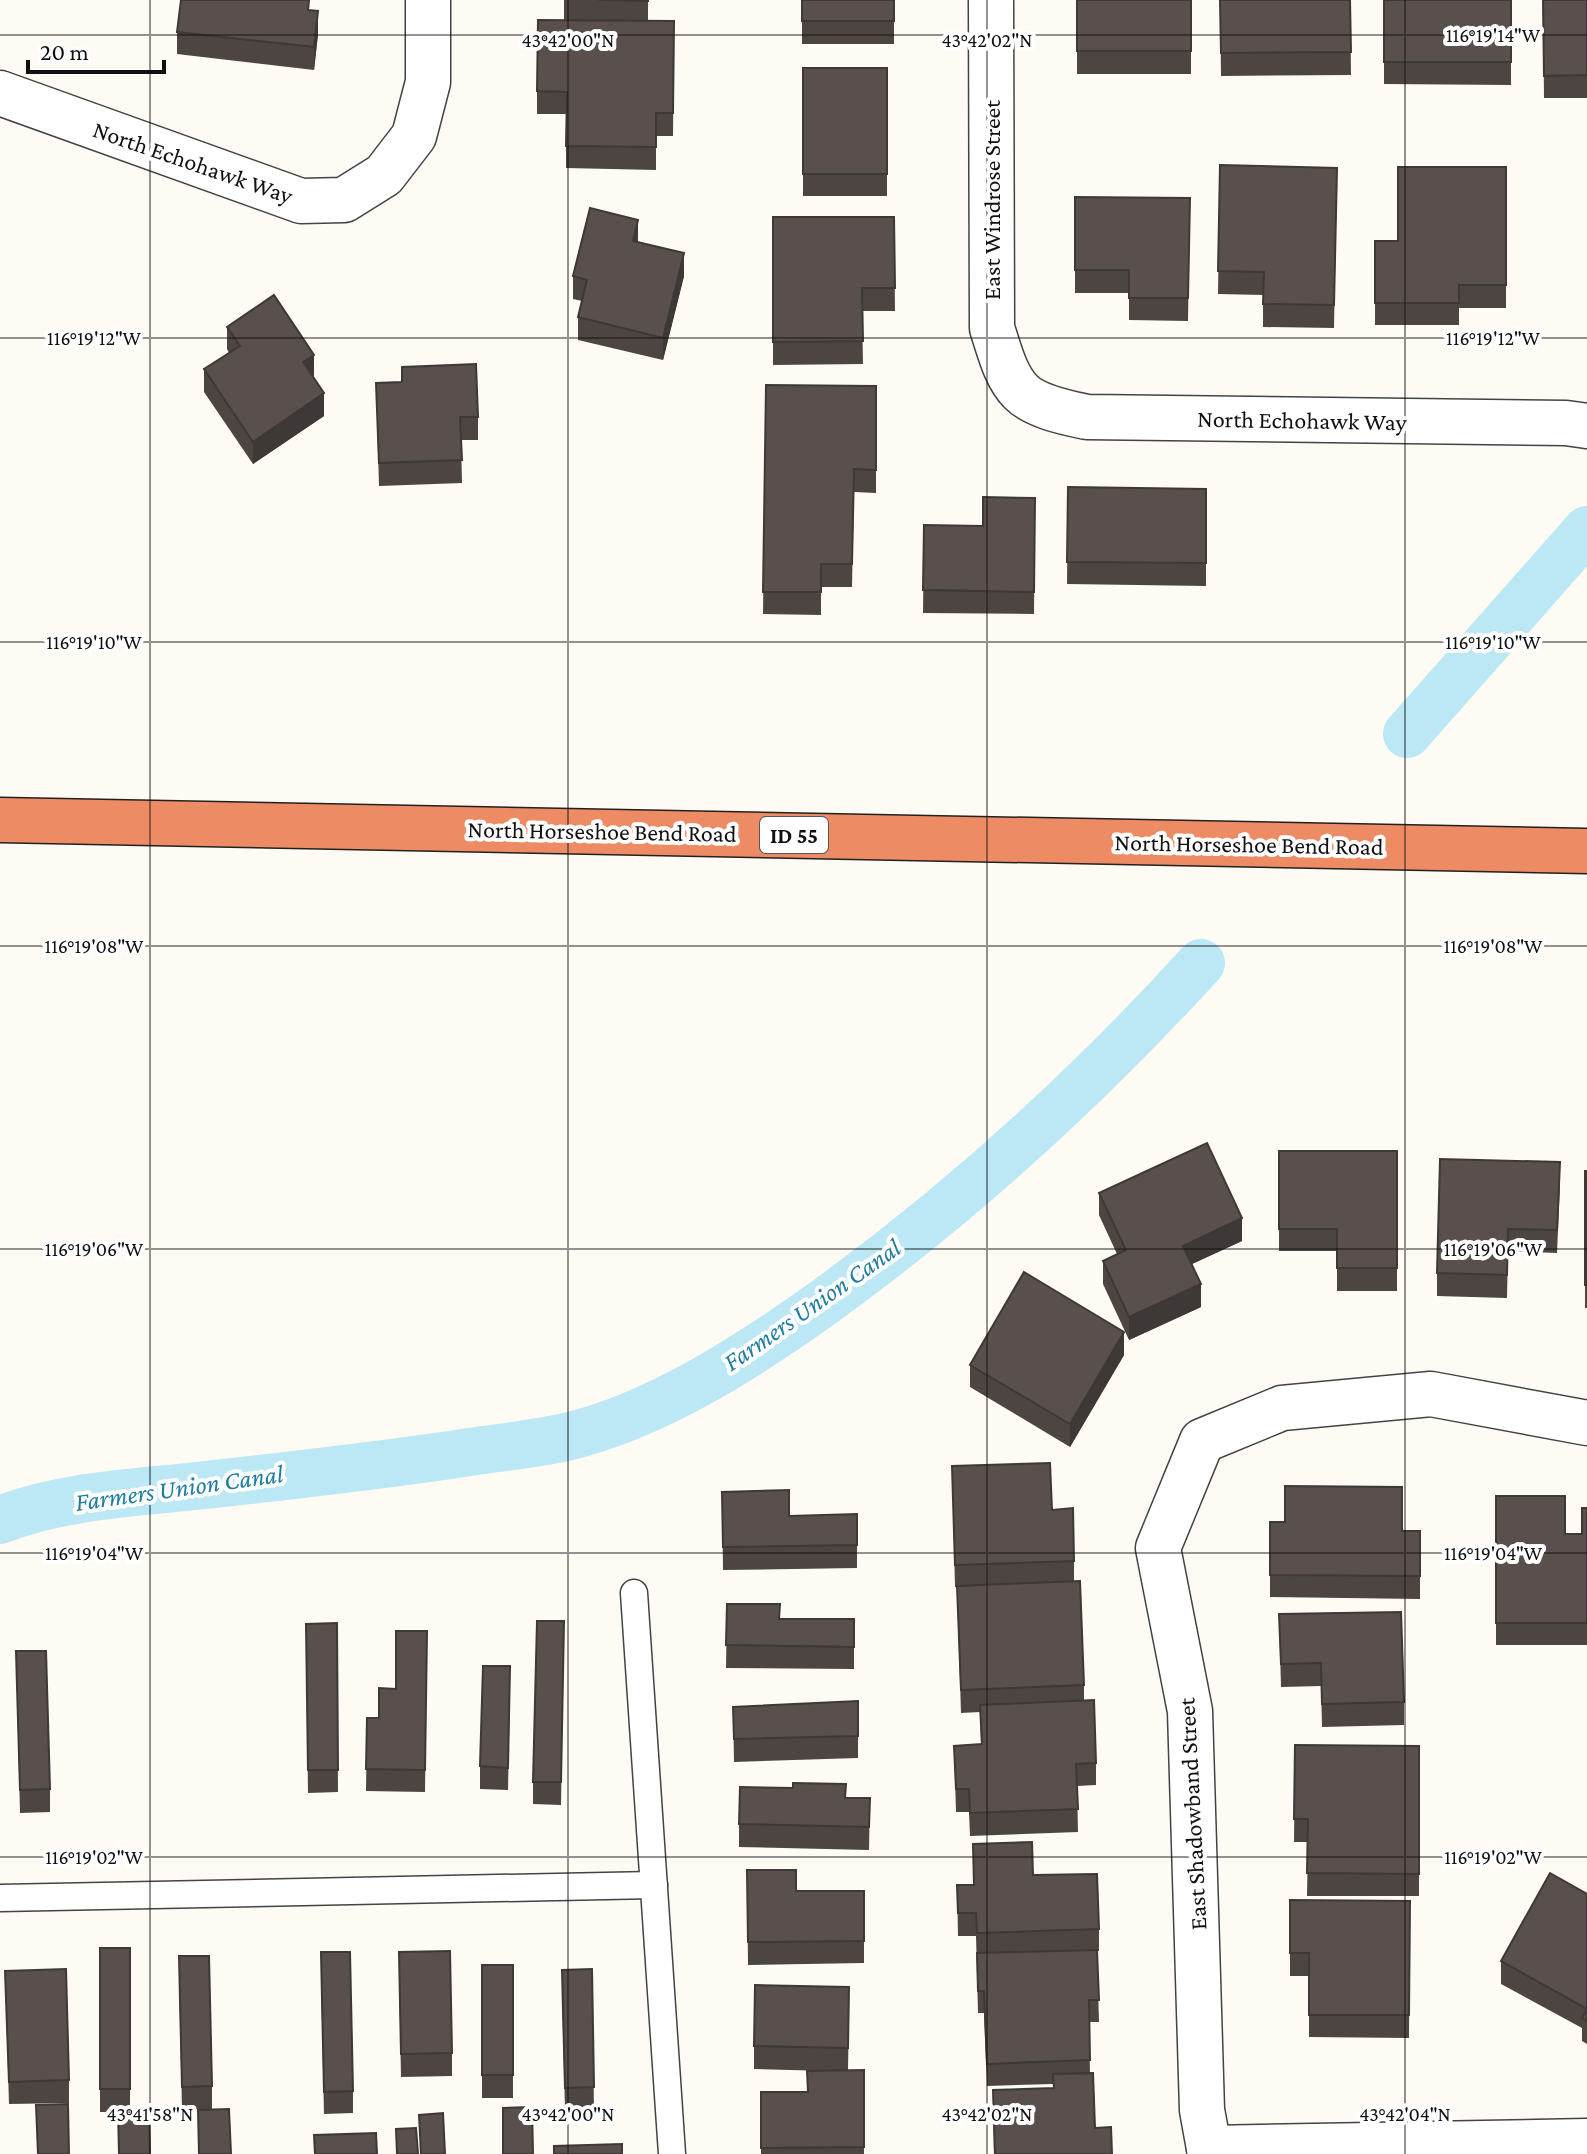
<svg xmlns="http://www.w3.org/2000/svg" width="1587" height="2154" viewBox="0 0 1587 2154" font-family="'Crimson Pro',serif">
  <rect width="100%" height="100%" fill="#fefbf4"/>
  <g fill="none" stroke-linecap="round" stroke-linejoin="round">
    <g stroke="#bbe8f4" stroke-width="48">
      <polyline points="1407,734 1587,530"/>
      <path d="M0,1520C61,1496 132,1493 196,1486C288,1476 379,1466 470,1452C502,1447 535,1444 566,1437C657,1416 752,1354 827,1300C963,1201 1088,1087 1201,963"/>
    </g>
    <defs>
      <g id="lane">
        <polyline points="634,1593 672,2154"/>
        <polyline points="0,1898 654,1885"/>
      </g>
      <g id="street">
        <path d="M991,0L992,328C999,349 1005,376 1021,392C1036,407 1068,413 1087,417L1566,423L1587,426"/>
        <polyline points="0,93 301,201 344,200 384,175 414,136 428,82 428,0"/>
        <polyline points="1209,2148 1587,2141"/>
        <polyline points="1210,2154 1202,2110 1190,1711 1158,1548 1202,1441 1282,1408 1431,1394 1587,1423"/>
      </g>
      <polyline id="highway" points="0,820 1587,851"/>
    </defs>
    <use href="#lane" stroke="#434343" stroke-width="29"/>
    <use href="#street" stroke="#434343" stroke-width="47"/>
    <use href="#highway" stroke="#212121" stroke-width="47"/>
    <use href="#lane" stroke="#fff" stroke-width="26"/>
    <use href="#street" stroke="#fff" stroke-width="44"/>
    <use href="#highway" stroke="#ed8b64" stroke-width="44"/>
  </g>
  <g fill="#4d4542">
    <polygon points="564,0 648,0 648,20 674,21 673,136 656,136 656,170 566,168 566,114 537,114 537,91 564,20"/>
    <rect x="802" y="0" width="92" height="44"/>
    <rect x="1077" y="0" width="114" height="74"/>
    <polygon points="1220,0 1350,0 1351,75 1221,76"/>
    <polygon points="1384,0 1511,0 1511,85 1384,84"/>
    <polygon points="1543,0 1587,0 1587,98 1544,98"/>
    <polygon points="311,11 318,34 314,70 177,54 177,32"/>
    <rect x="803" y="68" width="84" height="128"/>
    <polygon points="1220,165 1337,168 1334,328 1263,327 1263,295 1218,294"/>
    <polygon points="1506,167 1506,308 1459,308 1459,325 1375,325 1375,241 1398,241"/>
    <polygon points="1075,197 1190,198 1188,321 1129,320 1129,293 1075,293"/>
    <polygon points="773,217 894,217 895,311 862,311 863,364 773,365"/>
    <polygon points="638,242 684,276 663,360 578,340 578,317 582,301 573,299 573,276"/>
    <polygon points="227,327 313,377 324,416 253,464 204,392 204,369 229,353 227,349"/>
    <polygon points="376,383 478,417 478,440 461,440 462,483 379,486"/>
    <polygon points="766,385 876,386 876,493 854,492 852,587 821,587 821,615 763,614"/>
    <polygon points="1068,487 1206,489 1206,586 1067,584"/>
    <polygon points="1035,498 1034,614 923,613 924,525 983,526"/>
    <polygon points="1279,1151 1397,1151 1397,1291 1337,1291 1337,1251 1279,1251"/>
    <rect x="1585" y="1171" width="2" height="137"/>
    <polygon points="1560,1185 1557,1253 1508,1251 1507,1298 1437,1296 1437,1273"/>
    <polygon points="1099,1193 1242,1241 1192,1264 1201,1307 1129,1340 1103,1284 1103,1261 1117,1254 1099,1215"/>
    <polygon points="1124,1355 1070,1447 970,1387 970,1365"/>
    <polygon points="952,1466 1052,1510 1074,1561 1074,1581 1084,1685 1084,1700 1096,1763 1096,1785 1077,1786 1078,1832 970,1836 969,1812 956,1812 954,1746 981,1744 980,1712 961,1713 957,1587 955,1587"/>
    <polygon points="722,1492 789,1516 857,1514 857,1568 723,1570"/>
    <polygon points="1496,1496 1565,1534 1582,1534 1587,1508 1587,1645 1496,1645"/>
    <polygon points="1270,1522 1420,1531 1420,1599 1270,1597"/>
    <polygon points="727,1604 780,1619 854,1619 854,1669 726,1668"/>
    <polygon points="1279,1614 1404,1702 1404,1725 1322,1727 1321,1686 1281,1687"/>
    <polygon points="564,1621 561,1805 533,1804 533,1782"/>
    <polygon points="337,1623 338,1792 308,1793 306,1624"/>
    <polygon points="427,1631 425,1792 366,1791 367,1718 379,1718"/>
    <polygon points="16,1651 50,1789 50,1812 20,1813"/>
    <polygon points="510,1689 508,1790 480,1789 480,1766"/>
    <polygon points="858,1701 858,1758 734,1762 733,1707"/>
    <polygon points="1295,1745 1419,1746 1419,1896 1307,1896 1308,1842 1294,1842"/>
    <polygon points="846,1798 870,1798 869,1850 739,1847 739,1824"/>
    <polygon points="747,1870 796,1891 864,1891 864,1963 748,1965"/>
    <polygon points="1033,1875 1099,1929 1099,1951 1097,1951 1099,2022 1089,2022 1090,2073 1095,2128 1112,2154 994,2154 993,2090 1053,2088 1053,2084 987,2086 984,2013 978,2013 976,1936 958,1936 957,1885 973,1885"/>
    <polygon points="1587,1894 1587,2044 1582,2041 1582,2028 1501,1984 1501,1961"/>
    <polygon points="1290,1900 1410,1901 1409,2038 1309,2037 1309,1976 1290,1976"/>
    <polygon points="100,1948 130,1948 130,2109 118,2112 100,2112"/>
    <rect x="482" y="1965" width="31" height="133"/>
    <polygon points="592,1969 594,2110 565,2110 562,1992"/>
    <polygon points="5,1971 69,2080 69,2103 9,2104"/>
    <polygon points="399,1974 452,2053 452,2076 401,2077"/>
    <polygon points="321,1975 353,2091 353,2113 324,2114"/>
    <polygon points="179,1979 212,2086 212,2109 182,2109"/>
    <polygon points="849,2010 848,2070 864,2070 864,2154 761,2154 761,2092 807,2092 807,2071 828,2071 754,2069 754,2046"/>
  </g>
  <g fill="#3e3836">
    <polygon points="318,11 318,34 314,70 314,47"/>
    <polygon points="638,220 638,242 633,241"/>
    <polygon points="684,253 684,276 663,360 663,338"/>
    <polygon points="314,355 314,377 303,362"/>
    <polygon points="324,393 324,416 253,464 253,442"/>
    <polygon points="1242,1218 1242,1241 1183,1268 1183,1246"/>
    <polygon points="1201,1284 1201,1307 1129,1340 1129,1317"/>
    <polygon points="1124,1332 1124,1355 1070,1447 1070,1424"/>
  </g>
  <g fill="#59504d" stroke="#3e3836" stroke-width="2">
    <polygon points="181,0 309,0 308,10 318,11 314,47 177,32"/>
    <polygon points="599,0 648,0 648,1"/>
    <rect x="802" y="0" width="92" height="21"/>
    <rect x="1077" y="0" width="114" height="51"/>
    <polygon points="1220,0 1350,0 1351,52 1221,53"/>
    <rect x="1384" y="0" width="127" height="62"/>
    <polygon points="1543,0 1587,0 1587,75 1544,76"/>
    <polygon points="538,20 674,21 673,113 656,113 656,147 566,146 567,92 537,91"/>
    <rect x="803" y="68" width="84" height="106"/>
    <polygon points="1220,165 1337,168 1334,305 1263,304 1264,272 1218,271"/>
    <polygon points="1398,167 1506,167 1506,285 1459,285 1459,303 1375,303 1375,241 1398,241"/>
    <polygon points="1075,197 1190,198 1188,298 1129,298 1129,270 1075,270"/>
    <polygon points="590,208 638,220 633,241 684,253 663,338 578,317 587,280 573,276"/>
    <polygon points="773,217 894,217 895,288 862,288 863,341 773,342"/>
    <polygon points="274,295 314,355 303,362 324,393 253,442 204,369 240,346 227,327"/>
    <polygon points="476,364 478,417 460,417 462,460 379,463 376,383 402,382 402,367"/>
    <polygon points="766,385 876,386 876,470 854,469 852,564 821,564 821,592 763,592"/>
    <polygon points="1068,487 1206,489 1206,563 1067,562"/>
    <polygon points="983,497 1035,498 1034,592 923,590 924,525 983,526"/>
    <polygon points="1207,1143 1242,1218 1183,1246 1201,1284 1129,1317 1103,1261 1126,1250 1099,1193"/>
    <polygon points="1279,1151 1397,1151 1397,1268 1337,1268 1337,1229 1279,1229"/>
    <polygon points="1440,1159 1560,1162 1557,1230 1508,1229 1507,1275 1437,1273"/>
    <rect x="1585" y="1171" width="2" height="114"/>
    <polygon points="1024,1272 1124,1332 1070,1424 970,1365"/>
    <polygon points="1050,1463 1052,1510 1073,1508 1074,1561 955,1565 952,1466"/>
    <polygon points="1285,1486 1402,1487 1402,1531 1420,1531 1420,1576 1270,1575 1270,1522 1285,1522"/>
    <polygon points="789,1490 789,1516 857,1514 857,1545 723,1547 722,1492"/>
    <polygon points="1496,1496 1565,1496 1565,1534 1582,1534 1582,1508 1587,1508 1587,1623 1496,1623"/>
    <polygon points="1080,1581 1084,1685 961,1690 957,1586"/>
    <polygon points="727,1604 780,1604 779,1619 854,1619 854,1647 726,1645"/>
    <polygon points="1401,1612 1404,1702 1322,1704 1321,1663 1281,1664 1279,1614"/>
    <polygon points="537,1621 564,1621 561,1782 533,1782"/>
    <polygon points="337,1623 338,1770 308,1770 306,1624"/>
    <polygon points="396,1631 427,1631 425,1770 366,1769 367,1718 379,1718 379,1688 396,1689"/>
    <polygon points="16,1651 46,1651 50,1789 20,1790"/>
    <polygon points="483,1666 510,1666 508,1768 480,1766"/>
    <polygon points="1094,1700 1096,1763 1076,1764 1078,1809 970,1813 969,1789 956,1789 954,1746 982,1744 980,1705"/>
    <polygon points="858,1701 858,1736 734,1739 733,1707"/>
    <polygon points="1295,1745 1419,1746 1419,1874 1307,1873 1308,1819 1294,1819"/>
    <polygon points="793,1783 846,1784 845,1798 870,1798 869,1827 739,1824 740,1787 793,1788"/>
    <polygon points="1032,1842 1033,1875 1097,1874 1099,1929 977,1933 976,1913 958,1913 957,1885 974,1885 973,1844"/>
    <polygon points="747,1870 796,1870 796,1891 864,1891 864,1941 748,1942"/>
    <polygon points="1550,1873 1587,1894 1587,2021 1582,2018 1587,2009 1501,1961"/>
    <polygon points="1290,1900 1410,1901 1409,2015 1309,2015 1309,1953 1290,1953"/>
    <rect x="100" y="1948" width="30" height="141"/>
    <polygon points="1097,1950 1099,2000 1089,2000 1090,2060 987,2064 984,1991 978,1991 977,1953"/>
    <polygon points="450,1951 452,2053 401,2054 399,1952"/>
    <polygon points="321,1952 350,1952 353,2091 324,2092"/>
    <polygon points="179,1956 209,1956 212,2086 182,2087"/>
    <rect x="482" y="1965" width="31" height="110"/>
    <polygon points="66,1969 69,2080 9,2082 5,1971"/>
    <polygon points="592,1969 594,2087 565,2088 562,1970"/>
    <polygon points="755,1985 849,1987 848,2048 754,2046"/>
    <polygon points="864,2070 864,2147 761,2148 761,2092 808,2092 807,2071"/>
    <polygon points="1093,2073 1095,2128 1111,2127 1112,2154 995,2154 993,2090 1054,2088 1053,2074"/>
    <polygon points="68,2104 69,2154 38,2154 36,2105"/>
    <polygon points="532,2107 533,2154 503,2154 503,2108"/>
    <polygon points="118,2109 149,2109 150,2154 119,2154"/>
    <polygon points="229,2109 231,2154 199,2154 198,2110"/>
    <polygon points="443,2113 445,2154 421,2154 419,2115"/>
    <polygon points="416,2128 418,2154 397,2154 396,2129"/>
    <polygon points="376,2133 377,2154 315,2154 314,2135"/>
    <polygon points="622,2144 622,2154 554,2154 554,2146"/>
  </g>
  <path fill="none" stroke="#101010" stroke-width="2" stroke-opacity="0.45" d="M150,0V2154M568,0V2154M987,0V2154M1405,0V2154M0,35H1587M0,338H1587M0,642H1587M0,946H1587M0,1249H1587M0,1553H1587M0,1857H1587"/>
  <g text-anchor="middle" dominant-baseline="central" stroke-width="8" stroke-linejoin="round" paint-order="stroke">
    <rect fill="#fff" stroke="#585858" stroke-width="2" x="760" y="817" width="68" height="36" rx="6"/>
    <g font-size="22" font-weight="bold" fill="#101010">
      <text x="794" y="835">ID 55</text>
    </g>
    <g font-size="24" fill="#101010" stroke="#fff">
      <text transform="translate(193 162) rotate(19)">North Echohawk Way</text>
      <text transform="translate(991 200) rotate(-90)">East Windrose Street</text>
      <text transform="translate(1302 420) rotate(1)">North Echohawk Way</text>
      <text transform="translate(602 831) rotate(1)">North Horseshoe Bend Road</text>
      <text transform="translate(1249 844) rotate(1)">North Horseshoe Bend Road</text>
      <text transform="translate(1192 1814) rotate(-93)">East Shadowband Street</text>
    </g>
    <g font-size="26" font-style="italic" fill="#1e7c9e" stroke="#fff">
      <text transform="translate(812 1305) rotate(-35)">Farmers Union Canal</text>
      <text transform="translate(179 1488) rotate(-8)">Farmers Union Canal</text>
    </g>
  </g>
  <g font-size="20" text-anchor="middle" fill="#101010" stroke="#fff" stroke-width="8" stroke-linejoin="round" paint-order="stroke">
    <text x="1493" y="42">116°19'14"W</text>
    <text x="568" y="47">43°42'00"N</text>
    <text x="987" y="47">43°42'02"N</text>
    <text x="1493" y="345">116°19'12"W</text>
    <text x="94" y="345">116°19'12"W</text>
    <text x="1493" y="649">116°19'10"W</text>
    <text x="94" y="649">116°19'10"W</text>
    <text x="1493" y="953">116°19'08"W</text>
    <text x="94" y="953">116°19'08"W</text>
    <text x="94" y="1256">116°19'06"W</text>
    <text x="1493" y="1256">116°19'06"W</text>
    <text x="1493" y="1560">116°19'04"W</text>
    <text x="94" y="1560">116°19'04"W</text>
    <text x="1493" y="1864">116°19'02"W</text>
    <text x="94" y="1864">116°19'02"W</text>
    <text x="150" y="2121">43°41'58"N</text>
    <text x="568" y="2121">43°42'00"N</text>
    <text x="987" y="2121">43°42'02"N</text>
    <text x="1405" y="2121">43°42'04"N</text>
  </g>
  <path d="M28 60v12h136v-12" fill="none" stroke="#101010" stroke-width="4"/>
  <text x="40" y="60" font-size="24" fill="#101010" stroke="#ffffff" stroke-width="6" paint-order="stroke">20 m</text>
</svg>
